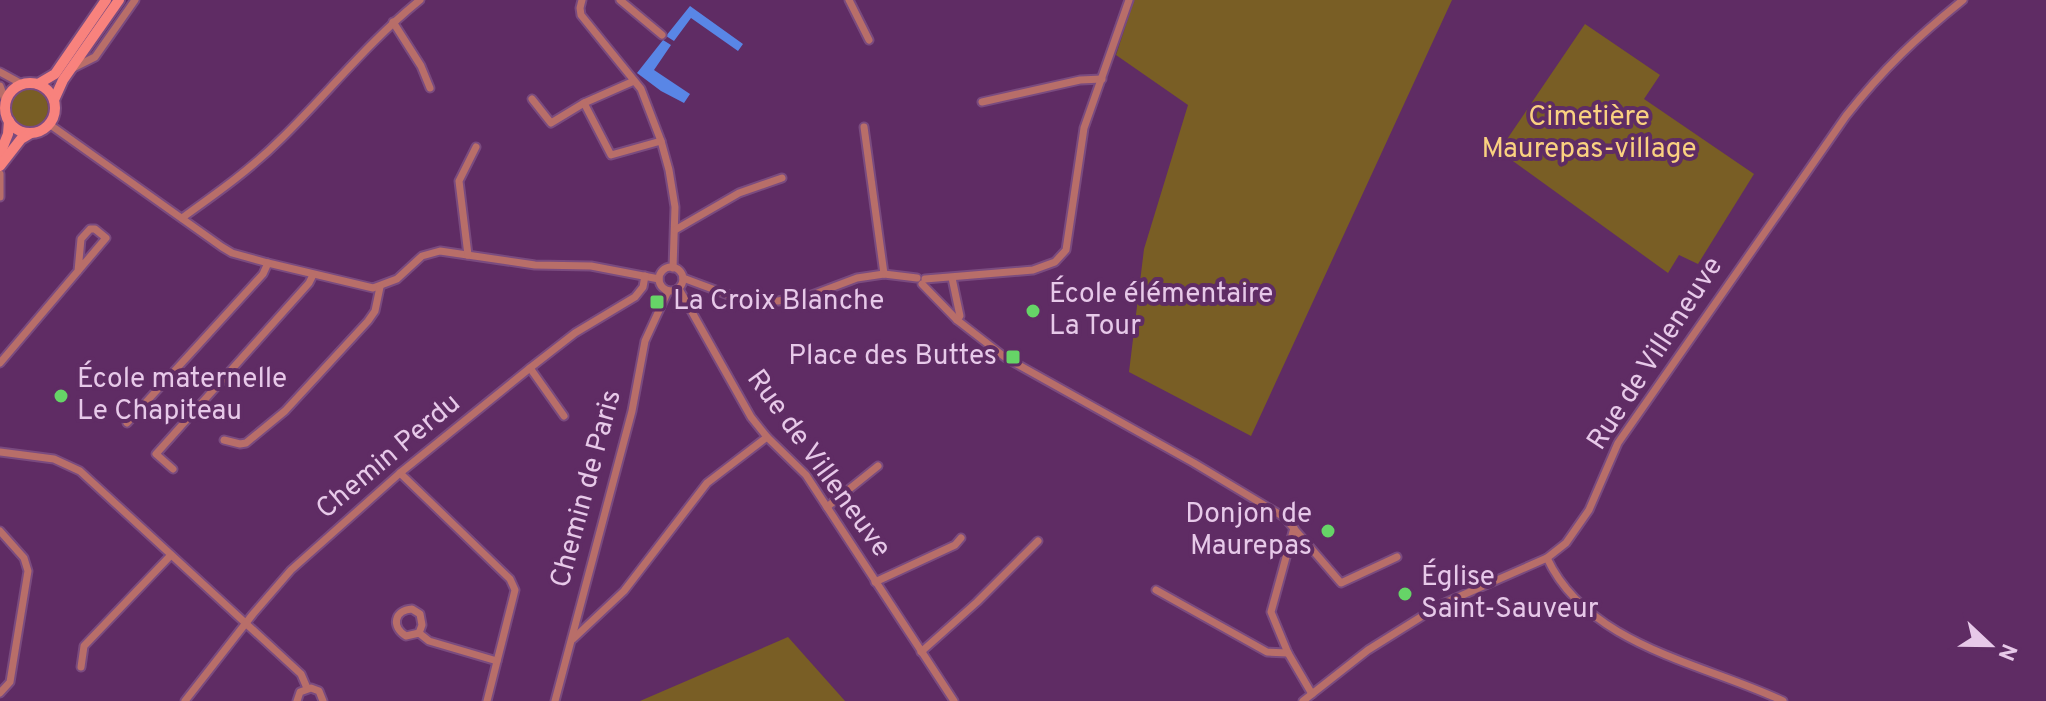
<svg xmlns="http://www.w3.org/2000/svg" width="2046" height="701" viewBox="0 0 2046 701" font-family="Overpass,sans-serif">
  <rect width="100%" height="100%" fill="#5f2c64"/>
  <g fill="#795e25">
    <polygon points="1134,0 1452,0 1251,436 1129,372 1144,249 1188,105 1116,55"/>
    <polygon points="1585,24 1660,75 1644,99 1754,174 1698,264 1679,255 1668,273 1499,151"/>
    <circle cx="29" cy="108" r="19"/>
    <polygon points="788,637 845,701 640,701"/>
  </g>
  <g fill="#5986e6">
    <polygon points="690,6 743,44 738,51 691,18 674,41 666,36"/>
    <polygon points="663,40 671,45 654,70 690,94 684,103 661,91 637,73"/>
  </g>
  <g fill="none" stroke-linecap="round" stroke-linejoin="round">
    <defs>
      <g id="street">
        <polyline points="582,0 580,8 581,15 641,89 661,141 669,170 675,207 673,268"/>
        <polyline points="620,0 662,35"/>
        <polyline points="849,0 869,40"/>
        <polyline points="393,22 421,66 430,88"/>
        <polyline points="73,68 95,57 135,0"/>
        <polyline points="0,72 22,84"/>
        <polyline points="0,86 6,103"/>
        <polyline points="532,99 551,123 584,103 634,81"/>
        <polyline points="982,102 1080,80 1102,79"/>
        <polyline points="584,103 611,155 661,141"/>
        <polyline points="49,124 222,247 232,253 268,263 373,288 397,279 422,256 440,251 535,265 591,266 659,279"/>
        <polyline points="864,127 884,274"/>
        <polyline points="0,174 0,197"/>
        <path d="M182,218C217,193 251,169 282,138C328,93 369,41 420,0"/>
        <polyline points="675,230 739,193 782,178"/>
        <polyline points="468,255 459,181 476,147"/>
        <circle cx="671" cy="279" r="12"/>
        <polyline points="683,278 742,300 778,301 812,295 857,278 884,274 917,278"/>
        <polyline points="952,278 960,316 957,320"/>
        <polyline points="925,279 1033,270 1055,262 1066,250 1084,128 1129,0"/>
        <polyline points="922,284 957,320 1006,358 1194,463 1284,517 1341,583 1397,557"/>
        <polyline points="679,289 751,417 767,437 806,475 954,701"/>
        <polyline points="0,363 106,238 95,229 90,229 81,239 78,271"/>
        <polyline points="530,368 564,416"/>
        <polyline points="127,423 263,274 268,263"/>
        <polyline points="224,440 240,444 246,443 285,411 368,321 375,311 380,287"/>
        <polyline points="0,452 54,459 80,471 301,674 307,688"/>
        <polyline points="173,469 156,454 309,283 313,275"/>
        <polyline points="400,473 510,579 515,590 487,701"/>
        <polyline points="827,507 878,466"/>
        <polyline points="1294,528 1271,612 1288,653 1312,694"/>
        <polyline points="0,531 24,558 28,571 10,682 0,693"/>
        <path d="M1547,558C1588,646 1703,663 1783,701"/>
        <polyline points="875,582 955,545 961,538"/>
        <polyline points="1156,590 1267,652 1288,653"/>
        <path d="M419,633L422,625L420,614L412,609C394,610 391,627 406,636L419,633L429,641L497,661"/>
        <polyline points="573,639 624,591 707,483 767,437"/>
        <polyline points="921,652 977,602 1038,541"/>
        <polyline points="81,667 84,646 171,555"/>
        <polyline points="185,701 253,614 291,570 400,473 530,368 575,333 635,297 643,287 645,276"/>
        <polyline points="297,701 300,692 311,688 319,691 323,701"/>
        <polyline points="555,701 632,411 645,341 668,291"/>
        <path d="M1303,701L1368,650L1440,605L1547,558L1566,543L1589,510L1618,443L1846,116C1883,69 1917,37 1963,0"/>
      </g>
      <g id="secondary">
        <circle cx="30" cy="108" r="25"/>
        <polyline points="38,84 55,74 106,0"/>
        <polyline points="54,100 63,80 119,0"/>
        <polyline points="0,154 8,134 9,121"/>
        <polyline points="0,166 21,139 31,133"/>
      </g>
    </defs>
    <use href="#street" stroke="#7a4b7f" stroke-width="11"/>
    <use href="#secondary" stroke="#7a4b7f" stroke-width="14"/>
    <use href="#street" stroke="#b86e69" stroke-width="7"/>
    <use href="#secondary" stroke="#f8827d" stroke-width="10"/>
  </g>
  <g fill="#66d467" stroke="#5f2c64" stroke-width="3">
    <rect x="649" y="294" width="16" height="16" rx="4"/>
    <circle cx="1033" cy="311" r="8"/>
    <rect x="1005" y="349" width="16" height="16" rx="4"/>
    <circle cx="61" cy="396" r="8"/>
    <circle cx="1328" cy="531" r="8"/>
    <circle cx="1405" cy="594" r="8"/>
  </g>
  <g text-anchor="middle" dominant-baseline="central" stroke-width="8" stroke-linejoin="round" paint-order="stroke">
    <g font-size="28" fill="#fad180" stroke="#5f2c64">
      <text x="1589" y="118">Cimetière<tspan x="1589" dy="32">Maurepas-village</tspan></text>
    </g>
    <g font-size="28" fill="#e7c9e9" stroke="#5f2c64" text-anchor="start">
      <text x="1049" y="295">École élémentaire<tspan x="1049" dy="32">La Tour</tspan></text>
      <text x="673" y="302">La Croix Blanche</text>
      <text x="997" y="357" text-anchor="end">Place des Buttes</text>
      <text x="77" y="380">École maternelle<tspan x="77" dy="32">Le Chapiteau</tspan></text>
      <text x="1312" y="515" text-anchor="end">Donjon de<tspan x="1312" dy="32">Maurepas</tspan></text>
      <text x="1421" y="578">Église<tspan x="1421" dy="32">Saint-Sauveur</tspan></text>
    </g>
    <g font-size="28" fill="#e7c9e9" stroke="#5f2c64">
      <text transform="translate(1656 354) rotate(-57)">Rue de Villeneuve</text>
      <text transform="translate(389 457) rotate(-40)">Chemin Perdu</text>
      <text transform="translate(818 464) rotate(54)">Rue de Villeneuve</text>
      <text transform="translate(587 489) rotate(-75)">Chemin de Paris</text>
    </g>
  </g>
  <g transform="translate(1990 645) rotate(112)" stroke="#5f2c64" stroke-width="6" paint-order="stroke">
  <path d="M0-6L14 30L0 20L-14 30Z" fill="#e7c9e9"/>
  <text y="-12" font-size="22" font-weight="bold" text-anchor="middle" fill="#e7c9e9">N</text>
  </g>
</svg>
